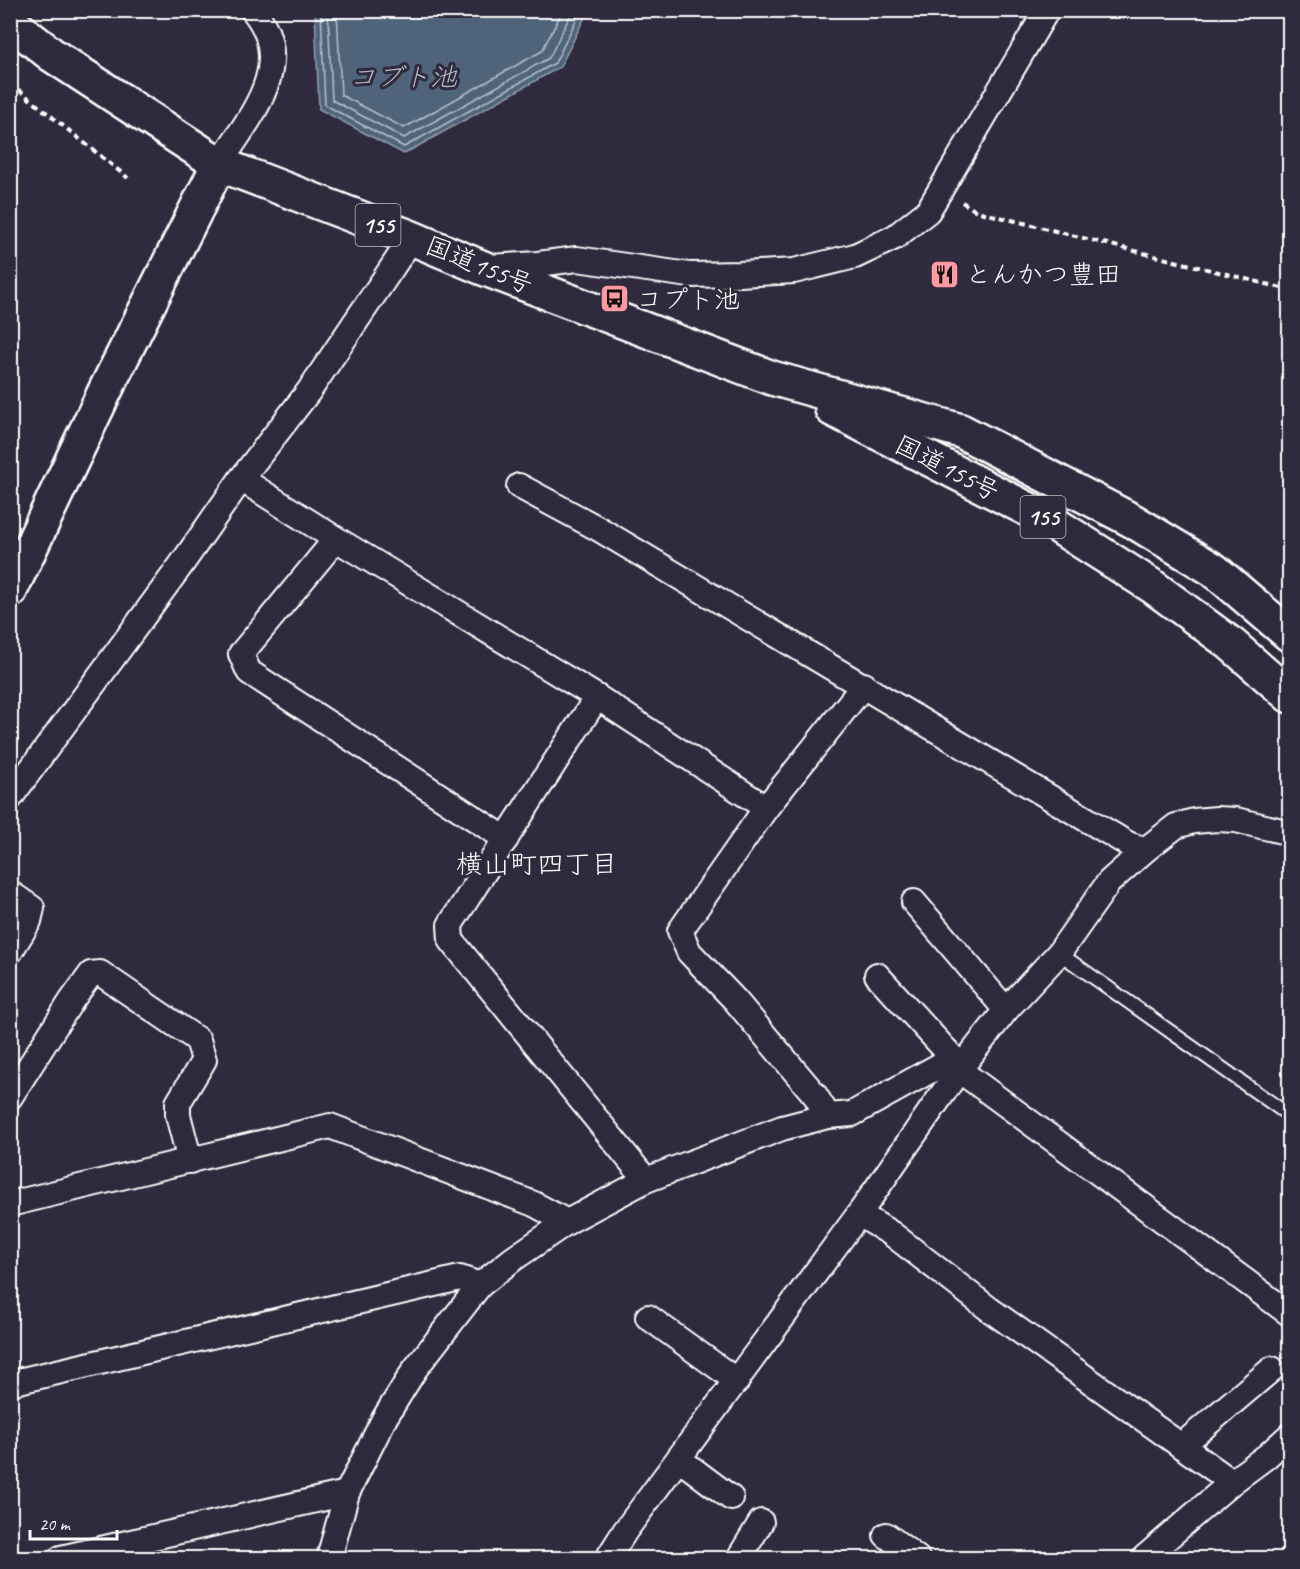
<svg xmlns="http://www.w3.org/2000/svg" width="1300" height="1569" viewBox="0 0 1300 1569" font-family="Caveat,'Klee One',sans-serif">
  <rect width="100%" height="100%" fill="#2f2a3d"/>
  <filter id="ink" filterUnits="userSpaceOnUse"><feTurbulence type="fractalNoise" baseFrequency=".0167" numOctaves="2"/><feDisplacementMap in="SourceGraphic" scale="12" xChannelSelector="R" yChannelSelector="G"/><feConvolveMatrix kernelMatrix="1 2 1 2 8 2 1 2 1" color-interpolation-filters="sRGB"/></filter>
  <g filter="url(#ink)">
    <polygon fill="#4f647a" stroke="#95a2af" stroke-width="1.5" points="315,11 315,10 588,11 560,67 404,154 319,109"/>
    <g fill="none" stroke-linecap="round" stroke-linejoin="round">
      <g stroke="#b9c1ca" stroke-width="1.5">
        <polyline points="321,10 325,105 404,147 555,63 581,10"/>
        <polyline points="328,10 332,100 404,138 549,58 573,10"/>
        <polyline points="337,10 341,95 404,128 542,51 563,10"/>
      </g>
      <defs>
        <polyline id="lane" points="1059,953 1290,1116"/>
        <g id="street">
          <path d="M219,164C249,118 298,64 253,10"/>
          <polyline points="491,267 538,264 577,259 689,275 740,274 794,271 855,256 895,237 928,211 1047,10"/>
          <polyline points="241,479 336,539 597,697 450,925 451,940 646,1180"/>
          <polyline points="519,486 599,529 1128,844 1145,850"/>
          <polyline points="336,539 241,654 249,672 506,839"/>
          <polyline points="597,697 766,808"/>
          <polyline points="10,798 181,565 241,479 309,391 412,238"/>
          <polyline points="10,893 32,908 29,921 10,952"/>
          <polyline points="914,902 1006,1010"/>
          <polyline points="877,975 953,1058 959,1070 1290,1314"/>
          <polyline points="10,1097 72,1000 91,974 100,973 198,1040 204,1060 178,1103 178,1115 190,1161"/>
          <polyline points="828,1116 815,1095 735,1000 689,952 680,931 766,808 864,685"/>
          <polyline points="10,1204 330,1126 534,1204 567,1222"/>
          <polyline points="859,1214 892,1234 989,1309 1232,1482"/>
          <polyline points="648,1317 737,1381"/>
          <polyline points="10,1383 460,1278 480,1285"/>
          <polyline points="1181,1446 1272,1369"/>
          <polyline points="679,1459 731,1498"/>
          <polyline points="886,1535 917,1558"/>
          <polyline points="61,1558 347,1493"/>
          <polyline points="329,1558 347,1493 384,1419 415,1369 480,1285 513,1259 567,1222 646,1180 782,1128 828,1116 852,1114 953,1058"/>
          <polyline points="608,1558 625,1531 859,1214 959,1070 1006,1010 1059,953 1109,882 1145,850 1176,826 1194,821 1217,819 1236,820 1290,833"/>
          <polyline points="739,1558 761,1522"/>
          <polyline points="1144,1558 1232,1482 1267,1456 1290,1435"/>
        </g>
        <polyline id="secondary" points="10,591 105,391 219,164"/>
        <g id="highway">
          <polyline points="10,22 52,55 219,164 412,238 483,268 772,378 961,431 1133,521 1214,570 1290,635"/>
          <polyline points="832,409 1045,518 1152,586 1231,644 1290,696"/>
        </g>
      </defs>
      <use href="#lane" stroke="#fff" stroke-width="16"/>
      <use href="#street" stroke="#fff" stroke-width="28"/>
      <use href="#secondary" stroke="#fff" stroke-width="38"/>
      <use href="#highway" stroke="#fff" stroke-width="38"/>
      <g stroke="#fff" stroke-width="4" stroke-dasharray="6 4.5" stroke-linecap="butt">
        <polyline points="10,83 128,178"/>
        <polyline points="962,202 976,211 1290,290"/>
      </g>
      <use href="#lane" stroke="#2f2a3d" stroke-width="12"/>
      <use href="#street" stroke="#2f2a3d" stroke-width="24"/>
      <use href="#secondary" stroke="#2f2a3d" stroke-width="33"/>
      <use href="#highway" stroke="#2f2a3d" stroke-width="33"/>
    </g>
  </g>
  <defs>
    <symbol id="restaurant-square" viewBox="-11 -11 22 22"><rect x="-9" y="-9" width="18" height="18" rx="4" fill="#ff9aa2" stroke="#2f2a3d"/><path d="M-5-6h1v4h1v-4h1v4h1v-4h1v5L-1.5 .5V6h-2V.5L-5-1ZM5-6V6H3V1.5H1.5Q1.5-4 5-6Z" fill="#111"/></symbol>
    <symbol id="bus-square" viewBox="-11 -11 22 22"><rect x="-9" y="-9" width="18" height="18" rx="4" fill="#ff9aa2" stroke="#2f2a3d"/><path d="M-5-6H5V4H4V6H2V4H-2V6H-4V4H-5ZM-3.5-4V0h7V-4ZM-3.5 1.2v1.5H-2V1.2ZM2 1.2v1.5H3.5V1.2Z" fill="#111"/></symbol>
  </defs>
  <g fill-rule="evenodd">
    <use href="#restaurant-square" x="928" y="258" width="33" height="33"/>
    <use href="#bus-square" x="598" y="282" width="33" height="33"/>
  </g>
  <g text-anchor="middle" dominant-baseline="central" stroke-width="6" stroke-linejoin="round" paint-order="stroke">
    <g fill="#2f2a3d" stroke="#c1bfc5" stroke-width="1.5">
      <rect x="355.5" y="204" width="45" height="42" rx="4.5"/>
      <rect x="1020.5" y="496" width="45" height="42" rx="4.5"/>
    </g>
    <g font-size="24" font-weight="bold" fill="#fff">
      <text x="378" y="225">155</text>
      <text x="1043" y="517">155</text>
    </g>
    <g font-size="26" fill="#fff" stroke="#2f2a3d">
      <text transform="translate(479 265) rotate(22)">国道155号</text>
      <text transform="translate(947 468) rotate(27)">国道155号</text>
    </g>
    <g font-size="26" fill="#fff" stroke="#2f2a3d" text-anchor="start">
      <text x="965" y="274">とんかつ豊田</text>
      <text x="636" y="299">コプト池</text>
    </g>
    <g font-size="27" font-style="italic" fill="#b0b9c3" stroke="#2f2a3d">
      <text x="403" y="77">コブト池</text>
    </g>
    <g font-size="27" fill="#fff" stroke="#2f2a3d">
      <text x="537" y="864">横山町四丁目</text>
    </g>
  </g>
  <rect width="1300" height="1569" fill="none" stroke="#2f2a3d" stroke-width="36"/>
  <rect x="18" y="18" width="1264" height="1533" fill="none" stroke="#fff" stroke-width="2" filter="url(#ink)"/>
  <path d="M30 1530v9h87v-9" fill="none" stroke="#ffffff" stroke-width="3"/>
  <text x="39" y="1530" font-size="18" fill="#ffffff" stroke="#2f2a3d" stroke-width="4.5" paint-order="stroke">20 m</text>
</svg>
